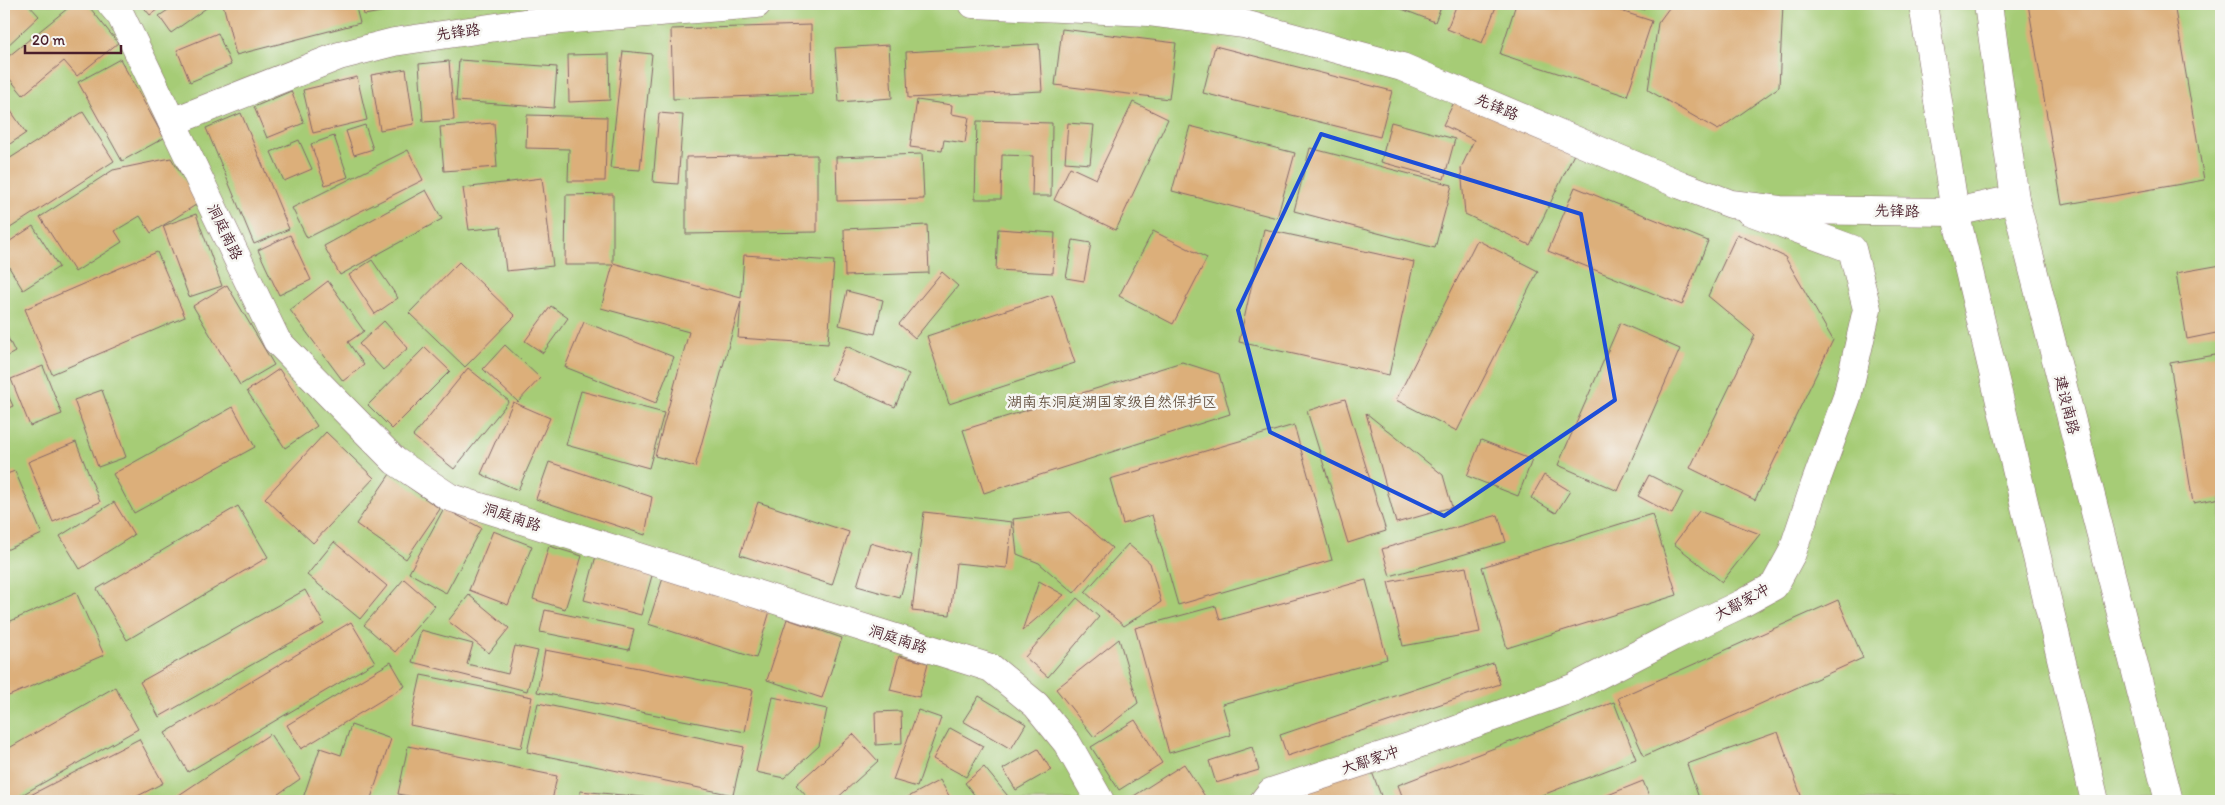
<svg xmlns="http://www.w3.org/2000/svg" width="2225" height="805" viewBox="0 0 2225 805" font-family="Itim,'LXGW WenKai TC',sans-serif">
  <rect width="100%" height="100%" fill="#f6f6f2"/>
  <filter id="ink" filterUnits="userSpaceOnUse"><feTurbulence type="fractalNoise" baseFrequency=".02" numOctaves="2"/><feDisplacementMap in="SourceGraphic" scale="10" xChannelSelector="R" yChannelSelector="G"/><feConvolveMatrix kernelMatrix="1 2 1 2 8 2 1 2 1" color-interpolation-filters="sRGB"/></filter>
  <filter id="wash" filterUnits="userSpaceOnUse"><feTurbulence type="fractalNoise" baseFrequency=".0096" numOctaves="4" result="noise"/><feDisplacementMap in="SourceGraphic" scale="20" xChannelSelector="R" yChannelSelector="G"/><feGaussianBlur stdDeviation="1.12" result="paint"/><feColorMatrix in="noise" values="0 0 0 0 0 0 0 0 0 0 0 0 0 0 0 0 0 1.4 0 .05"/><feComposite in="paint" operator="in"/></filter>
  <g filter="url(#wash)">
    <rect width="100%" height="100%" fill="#f0ebd9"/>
    <rect fill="#a6cc76" stroke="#787650" x="4" y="4" width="2217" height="797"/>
    <g id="blocks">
      <g fill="#dcaf7a">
        <polygon points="4,4 28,4 39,16 4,49"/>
        <polygon points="73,4 87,4 118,43 77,76 64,61 23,95 4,72 4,60"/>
        <polygon points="141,4 165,4 150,15"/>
        <polygon points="177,4 212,4 171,33 159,16"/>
        <polygon points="223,4 355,4 360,23 236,55"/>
        <polygon points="362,4 419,4 419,5 364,15"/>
        <polygon points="1389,4 1442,4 1435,22"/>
        <polygon points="1457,4 1497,4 1482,43 1447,29"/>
        <polygon points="1516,4 1599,4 1652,21 1627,96 1500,54"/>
        <polygon points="1628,4 1646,4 1644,10"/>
        <polygon points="1672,4 1783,4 1779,87 1718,130 1648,90 1658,23"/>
        <polygon points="2028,4 2174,4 2204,180 2062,205"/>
        <polygon points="811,25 812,94 673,99 671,29"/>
        <polygon points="1062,29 1176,43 1169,99 1055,85"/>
        <polygon points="218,33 231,65 190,82 177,50"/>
        <polygon points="1039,44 1042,91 908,98 906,52"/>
        <polygon points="889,45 892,98 839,102 835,48"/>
        <polygon points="1215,46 1392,91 1380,137 1203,93"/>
        <polygon points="623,51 652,54 640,170 610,168"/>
        <polygon points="609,54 610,100 569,102 568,55"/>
        <polygon points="120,59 164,138 122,161 78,82"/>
        <polygon points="459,60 557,67 554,108 456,101"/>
        <polygon points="449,61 454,120 423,122 419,64"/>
        <polygon points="406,69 414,124 380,130 371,75"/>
        <polygon points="357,77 367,120 313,133 303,90"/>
        <polygon points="291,91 304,123 267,138 254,107"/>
        <polygon points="1456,98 1574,154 1530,245 1465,214 1461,168 1474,140 1443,125"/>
        <polygon points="917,100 952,105 951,114 969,117 965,143 944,140 942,151 910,147"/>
        <polygon points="4,101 26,133 4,148"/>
        <polygon points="1133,102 1168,119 1116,230 1054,200 1070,167 1096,179"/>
        <polygon points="83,112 114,161 4,232 4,162"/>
        <polygon points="241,113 289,229 254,244 206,128"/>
        <polygon points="659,113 683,115 678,184 653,182"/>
        <polygon points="527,115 607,117 605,181 568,181 569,149 526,148"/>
        <polygon points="977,121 1052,123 1051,196 1032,196 1033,156 1002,155 1001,199 975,199"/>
        <polygon points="1391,122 1455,139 1444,179 1381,162"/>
        <polygon points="494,123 497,167 444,171 440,127"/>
        <polygon points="1068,123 1094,125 1090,164 1065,162"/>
        <polygon points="365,125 373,149 354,155 346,131"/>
        <polygon points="1190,126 1295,153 1277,218 1172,191"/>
        <polygon points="334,136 348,177 325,185 311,144"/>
        <polygon points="299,140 312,169 284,181 271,152"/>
        <polygon points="1310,148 1452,185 1435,248 1294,211"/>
        <polygon points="408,150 423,180 307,238 292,208"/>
        <polygon points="922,154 924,199 837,201 836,157"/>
        <polygon points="817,155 817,232 686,234 686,157"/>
        <polygon points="171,158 199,203 151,233 140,216 115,231 122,242 75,272 40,217 113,170"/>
        <polygon points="542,178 553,266 506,271 501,227 469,230 463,188"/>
        <polygon points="1575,187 1708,241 1682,305 1548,251"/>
        <polygon points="426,190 442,219 340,275 324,246"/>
        <polygon points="613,194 613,263 741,298 744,255 834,261 828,344 738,338 741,301 695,467 655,456 689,332 601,308 613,265 565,265 566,195"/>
        <polygon points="196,214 222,286 189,297 163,226"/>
        <polygon points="927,225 929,273 845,276 844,229"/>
        <polygon points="33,226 59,267 23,290 4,259 4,245"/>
        <polygon points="998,229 1055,233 1053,273 996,270"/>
        <polygon points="1264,229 1414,262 1389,375 1239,342"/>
        <polygon points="1153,231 1207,258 1173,324 1119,296"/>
        <polygon points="1737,234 1785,257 1833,340 1755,500 1690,468 1755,335 1708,296"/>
        <polygon points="290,235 311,280 279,295 258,250"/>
        <polygon points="1073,240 1091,243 1084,281 1066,278"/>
        <polygon points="1477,240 1538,271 1457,431 1396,400"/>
        <polygon points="157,252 185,317 52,374 25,309"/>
        <polygon points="372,260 398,298 375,314 349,275"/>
        <polygon points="459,262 515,316 465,367 409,313"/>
        <polygon points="2221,265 2221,332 2187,339 2176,273"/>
        <polygon points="942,272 958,286 915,338 899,324"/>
        <polygon points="328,281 364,331 348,342 364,365 343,381 290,310"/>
        <polygon points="227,285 274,365 240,385 193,306"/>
        <polygon points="847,291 883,300 875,334 839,325"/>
        <polygon points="1052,295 1075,363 949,404 927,336"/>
        <polygon points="551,306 568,318 543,353 525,341"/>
        <polygon points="384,321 408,348 383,370 359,344"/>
        <polygon points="584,322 674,357 656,403 565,367"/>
        <polygon points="1620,323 1680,349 1618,491 1558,465"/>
        <polygon points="4,330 15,352 4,358"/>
        <polygon points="505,345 540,378 518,402 483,369"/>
        <polygon points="846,346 909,374 895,407 831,379"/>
        <polygon points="425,347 450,371 392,429 368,405"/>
        <polygon points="2221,354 2221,498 2193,503 2170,363"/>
        <polygon points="1182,362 1219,374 1230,414 984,493 963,430"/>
        <polygon points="43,366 62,414 30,426 11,379"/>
        <polygon points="468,368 509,401 454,469 413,436"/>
        <polygon points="279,369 317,426 285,448 247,391"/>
        <polygon points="4,386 13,406 4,410"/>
        <polygon points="102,390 126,457 98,467 74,400"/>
        <polygon points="581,391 664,413 649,468 566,445"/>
        <polygon points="1345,399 1386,531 1348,543 1307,411"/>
        <polygon points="513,402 550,418 518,490 481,474"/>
        <polygon points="233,407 255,447 134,513 113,474"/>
        <polygon points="1366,413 1443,475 1452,507 1396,523"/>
        <polygon points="1294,425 1332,560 1178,605 1152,515 1123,524 1110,479"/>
        <polygon points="326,432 374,478 313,543 265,498"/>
        <polygon points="1481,440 1532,460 1518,496 1467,476"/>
        <polygon points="76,442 100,502 53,522 28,462"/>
        <polygon points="549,462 652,497 645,535 536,499"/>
        <polygon points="15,471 42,534 4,551 4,475"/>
        <polygon points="390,474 440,509 406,559 356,524"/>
        <polygon points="1544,475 1570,491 1556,513 1531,498"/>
        <polygon points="1649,475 1683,492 1672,514 1638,496"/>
        <polygon points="114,502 134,535 80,569 60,536"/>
        <polygon points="758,502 849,532 832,585 740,555"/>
        <polygon points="238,506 268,557 127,640 97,589"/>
        <polygon points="444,508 481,528 446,593 409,573"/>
        <polygon points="1699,511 1760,534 1722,582 1674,544"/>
        <polygon points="924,512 1012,522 1007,568 956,563 950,615 912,611"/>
        <polygon points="1070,512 1112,548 1074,593 1039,563 1017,554 1013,519"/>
        <polygon points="1652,514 1677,595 1507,648 1482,567"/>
        <polygon points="1498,515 1506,542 1390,576 1382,549"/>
        <polygon points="493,531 532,546 508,605 469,590"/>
        <polygon points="334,542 387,586 360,619 307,575"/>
        <polygon points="870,543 912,555 900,598 857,586"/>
        <polygon points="1128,544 1150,563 1161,602 1124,626 1085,592"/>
        <polygon points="549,546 582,556 565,609 533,599"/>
        <polygon points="596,556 653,572 641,615 584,600"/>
        <polygon points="1466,567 1480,632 1403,646 1388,582"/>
        <polygon points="663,578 770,611 756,658 648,624"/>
        <polygon points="404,579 435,606 395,652 364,625"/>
        <polygon points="1366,580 1387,659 1222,704 1231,735 1169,753 1135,628 1216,606 1220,620"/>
        <polygon points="1039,581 1064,595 1022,631"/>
        <polygon points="305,590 324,624 159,717 140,682"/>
        <polygon points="76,592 104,655 4,698 4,624"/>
        <polygon points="469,595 509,628 489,653 448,621"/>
        <polygon points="1077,598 1099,617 1048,677 1025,657"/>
        <polygon points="1838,600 1863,658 1644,756 1618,698"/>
        <polygon points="545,610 634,629 629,650 540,632"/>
        <polygon points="787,619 842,638 822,698 767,680"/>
        <polygon points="351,622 375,662 188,772 165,733"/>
        <polygon points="421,630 473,644 467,664 508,674 515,646 538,651 527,691 412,662"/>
        <polygon points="1119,639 1138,703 1094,737 1056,689"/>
        <polygon points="545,650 753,690 745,732 537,692"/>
        <polygon points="899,656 928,663 919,697 890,690"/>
        <polygon points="391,662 405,686 301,749 287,725"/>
        <polygon points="1493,663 1500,684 1287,756 1280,735"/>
        <polygon points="421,675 532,697 521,748 410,725"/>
        <polygon points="115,687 138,729 11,801 4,801 4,751"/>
        <polygon points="979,696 1026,724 1011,749 963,721"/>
        <polygon points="773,697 827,709 819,746 784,778 756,772"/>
        <polygon points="1614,702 1636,759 1527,801 1404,801 1398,785"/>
        <polygon points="538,703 744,747 733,795 527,752"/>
        <polygon points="918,710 941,718 917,787 893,780"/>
        <polygon points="901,711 902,743 876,745 875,712"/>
        <polygon points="1135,720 1162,763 1119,790 1091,747"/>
        <polygon points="351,725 391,739 370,801 302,801 320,748 341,755"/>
        <polygon points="950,728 983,746 966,777 933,759"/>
        <polygon points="1778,732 1803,801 1700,801 1687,764"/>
        <polygon points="270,734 300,779 268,801 170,801"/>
        <polygon points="853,734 878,761 834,801 811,801 796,785"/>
        <polygon points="139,739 163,783 128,801 19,801"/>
        <polygon points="408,746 557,776 552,801 433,801 398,794"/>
        <polygon points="1252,747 1259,770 1216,783 1209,761"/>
        <polygon points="1038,749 1051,770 1016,790 1003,769"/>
        <polygon points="1184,764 1208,801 1126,801"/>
        <polygon points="1369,764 1383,801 1268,801"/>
        <polygon points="984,767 1012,801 979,801 965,783"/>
        <polygon points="940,780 952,801 901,801"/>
        <polygon points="1643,781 1651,801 1593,801"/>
        <polygon points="580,791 664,799 664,801 579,801"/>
      </g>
    </g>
  </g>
  <g filter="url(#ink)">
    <use href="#blocks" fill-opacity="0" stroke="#846668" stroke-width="1"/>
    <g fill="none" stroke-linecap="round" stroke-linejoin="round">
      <defs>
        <polyline id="minor" points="1264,801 1271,792 1412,746 1573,688 1672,637 1741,604 1774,586 1792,553 1815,484 1847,397 1867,309 1852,249 1749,211"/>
        <g id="major">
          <polyline points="111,4 121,16 277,341 395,461 449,497 991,668 1036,705 1067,743 1100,801"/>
          <polyline points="973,4 1149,12 1244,24 1402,67 1681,185 1731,204 1780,210 1955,212 2015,199"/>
          <polyline points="1923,4 1955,212 2095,801"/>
          <polyline points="1988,4 2015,199 2169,801"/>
          <polyline points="172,122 339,56 394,42 524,23 757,4"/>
        </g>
      </defs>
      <use href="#minor" stroke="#846668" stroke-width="29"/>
      <use href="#major" stroke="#846668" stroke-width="29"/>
      <use href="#minor" stroke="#fff" stroke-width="28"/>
      <use href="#major" stroke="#fff" stroke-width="28"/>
    </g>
  </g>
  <path fill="none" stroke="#1d4ed8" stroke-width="4" stroke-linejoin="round" d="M1321,134L1581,214L1615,400L1444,516L1270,432L1238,310Z"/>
  <g text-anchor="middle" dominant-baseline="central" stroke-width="5" stroke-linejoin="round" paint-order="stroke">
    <g font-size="15" fill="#4a1f2b" stroke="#f6f6f2">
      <text transform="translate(458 32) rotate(-8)">先锋路</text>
      <text transform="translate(1497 107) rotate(23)">先锋路</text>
      <text transform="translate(1897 211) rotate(1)">先锋路</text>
      <text transform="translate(225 232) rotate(64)">洞庭南路</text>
      <text transform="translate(2067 405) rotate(76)">建设南路</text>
      <text transform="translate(512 517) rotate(18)">洞庭南路</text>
      <text transform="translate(1742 602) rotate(-28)">大鄢家冲</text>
      <text transform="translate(898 639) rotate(18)">洞庭南路</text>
      <text transform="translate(1370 760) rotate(-18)">大鄢家冲</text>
    </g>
    <g font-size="15" fill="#665342" stroke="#f6f6f2">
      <text x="1112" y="402">湖南东洞庭湖国家级自然保护区</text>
    </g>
  </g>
  <rect width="2225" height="805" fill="none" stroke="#f6f6f2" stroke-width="20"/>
  <path d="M25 45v8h96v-8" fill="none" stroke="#4a1f2b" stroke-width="2.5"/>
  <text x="32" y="45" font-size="15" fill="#4a1f2b" stroke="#f6f6f2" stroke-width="4" paint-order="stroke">20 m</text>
</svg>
